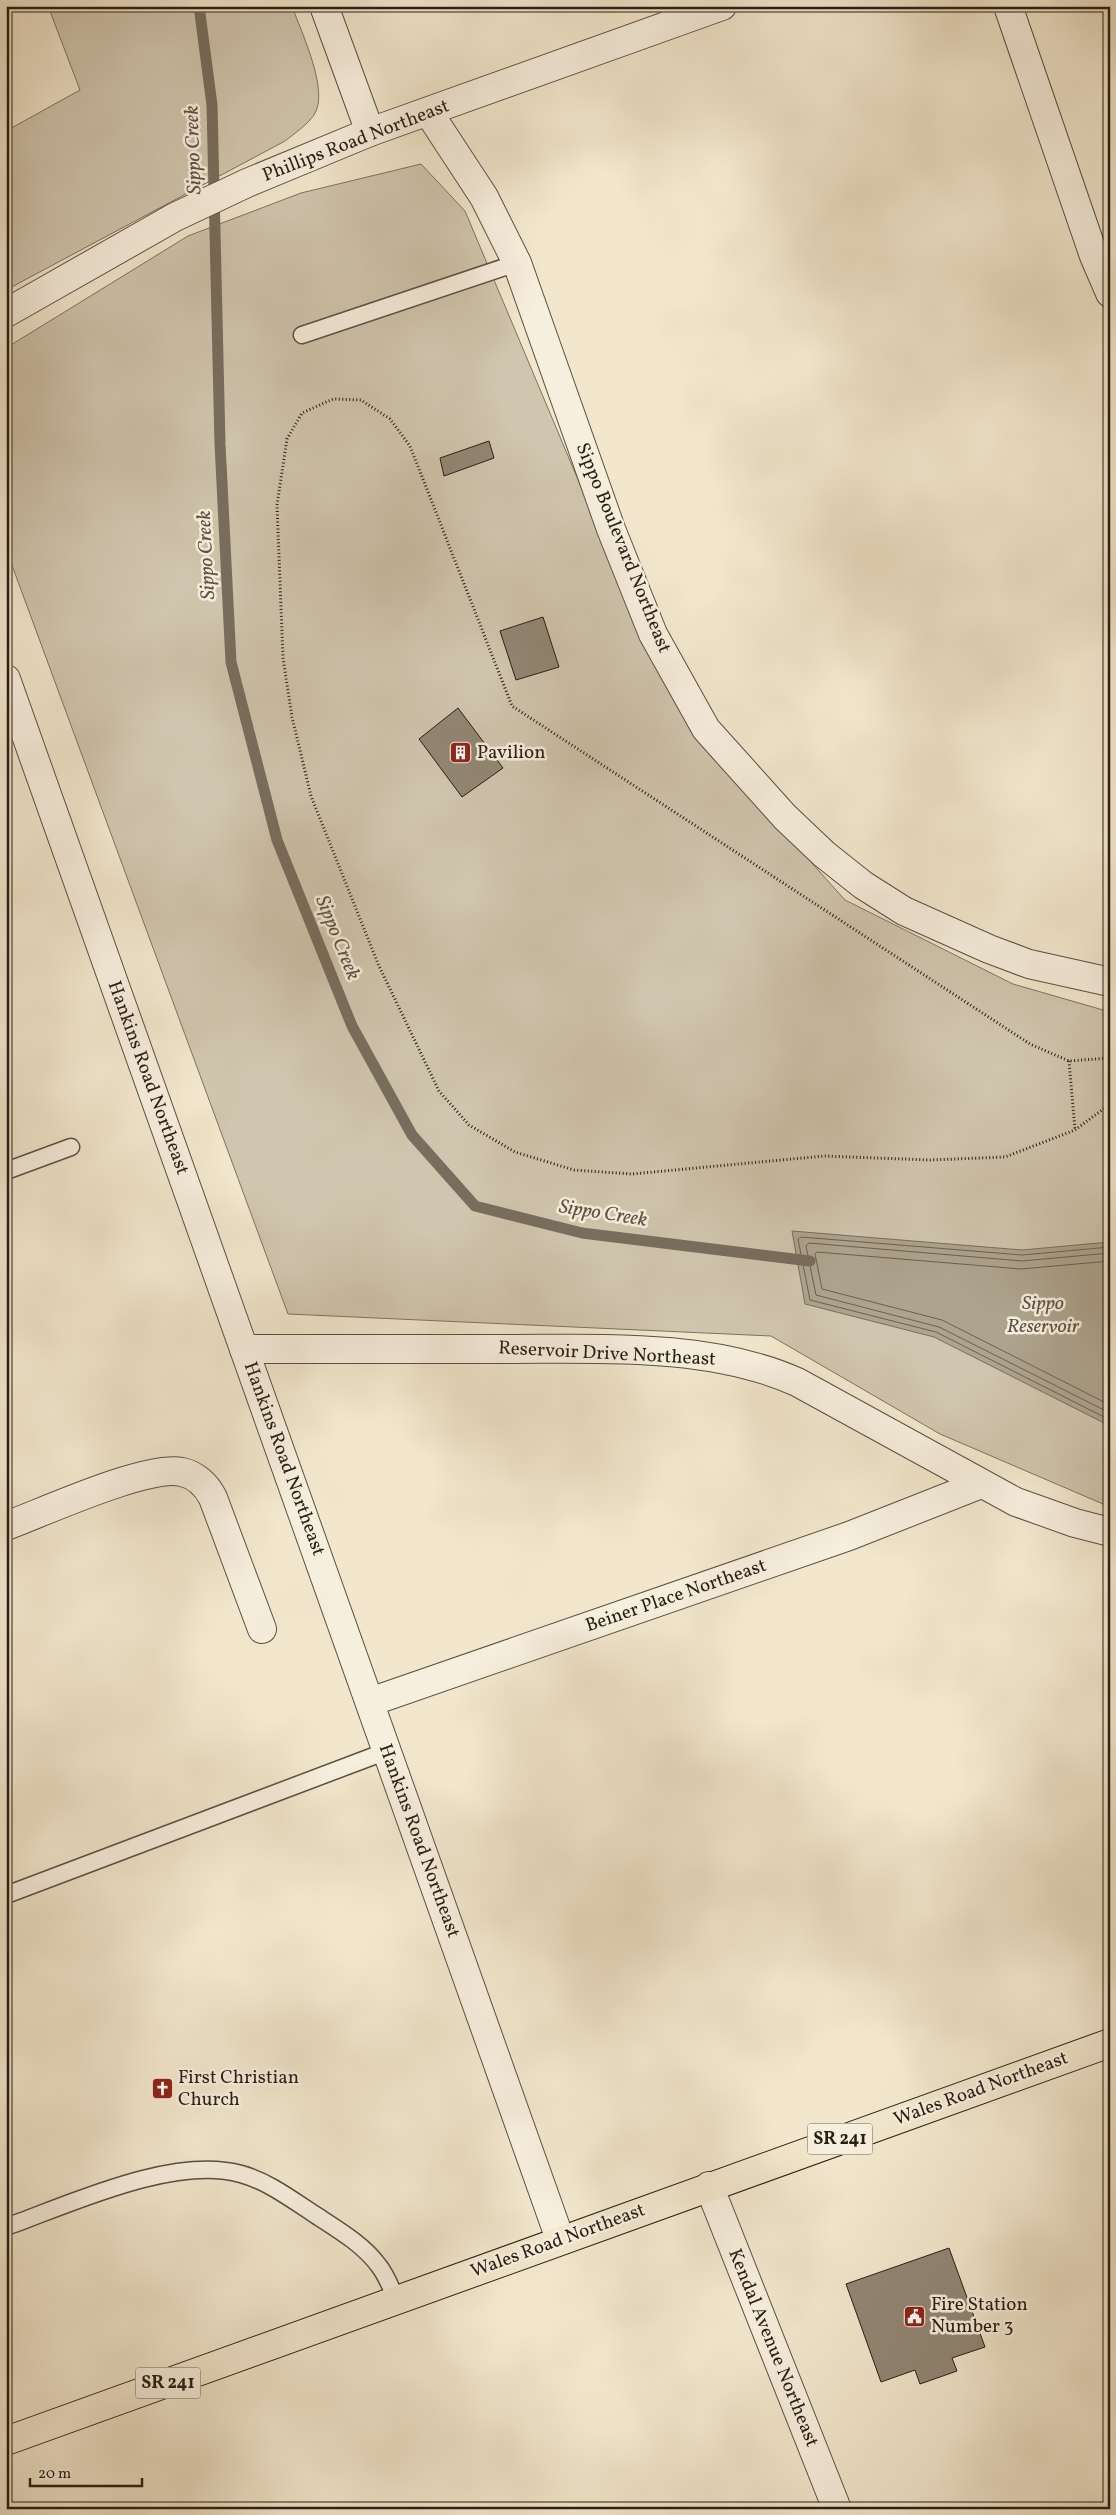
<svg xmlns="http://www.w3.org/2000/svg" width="1116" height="2515" viewBox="0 0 1116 2515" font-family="Vollkorn,serif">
  <rect width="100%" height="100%" fill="#f2e7cd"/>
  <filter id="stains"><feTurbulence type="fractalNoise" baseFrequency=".004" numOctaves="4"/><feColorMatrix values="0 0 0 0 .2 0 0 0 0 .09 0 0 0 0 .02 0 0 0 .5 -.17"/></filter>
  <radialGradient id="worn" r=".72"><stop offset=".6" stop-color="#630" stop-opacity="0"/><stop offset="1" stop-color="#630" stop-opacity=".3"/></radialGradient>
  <g fill="#d0c5ae" stroke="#7c7262">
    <path d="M48,6H292C301,32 330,91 314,115C307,125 295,133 285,141L6,290V131L80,90Z"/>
    <polygon points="421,164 465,211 592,513 758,803 845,900 1013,984 1110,1012 1110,1507 940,1434 771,1336 288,1314 6,549 6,348 188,236 301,193"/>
  </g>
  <polygon fill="#ada38e" stroke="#786e5e" points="792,1231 1022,1250 1110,1242 1110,1426 934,1337 805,1304"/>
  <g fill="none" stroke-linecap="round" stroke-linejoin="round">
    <g stroke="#6a6052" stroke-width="1">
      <polyline points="1110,1247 1022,1255 801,1237 798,1239 810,1300 936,1332 1110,1420"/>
      <polyline points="1110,1253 1022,1261 809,1243 806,1246 816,1295 939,1327 1110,1413"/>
      <polyline points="1110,1261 1021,1269 817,1252 815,1254 822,1289 942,1320 1110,1405"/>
    </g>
    <polyline stroke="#786e5e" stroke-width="11" points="199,6 212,105 220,444 231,662 277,840 352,1026 412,1135 475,1206 582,1233 810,1261"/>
  </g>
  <g fill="#918775" stroke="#281e15">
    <polygon points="489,441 494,458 444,476 440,458"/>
    <polygon points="543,617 559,667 516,680 500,631"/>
    <polygon points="458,708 503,768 462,797 419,739"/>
    <polygon points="949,2248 985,2347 952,2358 957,2371 920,2384 915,2370 881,2382 846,2284"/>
  </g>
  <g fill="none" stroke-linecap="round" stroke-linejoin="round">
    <defs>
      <g id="service">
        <polyline points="302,335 517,263"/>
        <polyline points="6,1171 71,1147"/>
        <polyline points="6,1895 387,1751"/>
        <path d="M6,2227C70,2204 174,2155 241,2174C267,2181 291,2199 314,2214C337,2229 363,2244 379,2266C387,2276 391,2289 397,2300"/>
      </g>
      <g id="minor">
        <polyline points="324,6 370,132"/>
        <polyline points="1008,6 1094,256 1110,293"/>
        <polyline points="429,113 484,197 517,263 611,529 653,634 706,729 785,817 824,854 863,885 904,911 989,949 1029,964 1110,982"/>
        <polyline points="6,313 175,217 247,183 370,132 722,6"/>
        <path d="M244,1349C332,1349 419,1349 506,1349C600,1349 710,1343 797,1382L1016,1502L1075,1523L1110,1532"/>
        <path d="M6,1526C44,1512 148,1464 182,1472C196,1475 207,1486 213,1498L262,1629"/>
        <polyline points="370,1702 849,1536 981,1484"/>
        <polyline points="709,2186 837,2509"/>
      </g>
      <polyline id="tertiary" points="6,679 560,2239"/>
      <polyline id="primary" points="6,2441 1110,2043"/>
    </defs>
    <use href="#service" stroke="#5a5043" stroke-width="19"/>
    <use href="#minor" stroke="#5a5043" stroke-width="30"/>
    <use href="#tertiary" stroke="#5a5043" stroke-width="30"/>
    <use href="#primary" stroke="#281e15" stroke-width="30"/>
    <g stroke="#281e15" stroke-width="3" stroke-dasharray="1 2.5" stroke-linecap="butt">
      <polyline points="1110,1058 1069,1061 1030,1044 512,706 410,446 390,419 361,400 333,399 302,413 287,439 277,505 283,658 292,717 311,796 379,966 439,1091 469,1125 515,1152 574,1170 632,1174 824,1156 930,1160 1005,1157 1075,1130 1110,1104"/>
      <polyline points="1069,1061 1075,1130"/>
    </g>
    <use href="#service" stroke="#f7efde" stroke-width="16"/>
    <use href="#minor" stroke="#f7efde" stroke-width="28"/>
    <use href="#tertiary" stroke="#f7efde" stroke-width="28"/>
    <use href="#primary" stroke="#f2e7cd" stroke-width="28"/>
  </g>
  <defs>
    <symbol id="building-square" viewBox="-11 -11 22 22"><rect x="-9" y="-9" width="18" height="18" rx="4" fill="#8f2418" stroke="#f7efde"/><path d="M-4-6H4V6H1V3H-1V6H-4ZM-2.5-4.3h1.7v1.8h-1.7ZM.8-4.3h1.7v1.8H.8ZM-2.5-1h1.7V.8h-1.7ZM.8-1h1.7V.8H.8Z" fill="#fff"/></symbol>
    <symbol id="church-square" viewBox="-11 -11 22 22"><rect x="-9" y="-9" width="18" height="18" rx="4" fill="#8f2418" stroke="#f7efde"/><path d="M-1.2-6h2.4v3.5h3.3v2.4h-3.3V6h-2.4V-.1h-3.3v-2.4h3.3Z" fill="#fff"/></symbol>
    <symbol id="civic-square" viewBox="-11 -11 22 22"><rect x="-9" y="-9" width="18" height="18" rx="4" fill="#8f2418" stroke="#f7efde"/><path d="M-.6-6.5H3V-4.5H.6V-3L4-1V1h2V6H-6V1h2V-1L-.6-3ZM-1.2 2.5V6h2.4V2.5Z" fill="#fff"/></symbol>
  </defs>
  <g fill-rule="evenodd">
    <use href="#building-square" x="448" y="740" width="25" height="25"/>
    <use href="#church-square" x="150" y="2076" width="25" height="25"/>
    <use href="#civic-square" x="902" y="2304" width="25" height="25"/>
  </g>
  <g text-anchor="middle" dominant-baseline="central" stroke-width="5" stroke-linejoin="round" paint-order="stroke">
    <g fill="#f7efde" stroke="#665d51" stroke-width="1">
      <rect x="807.5" y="2123.5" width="65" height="31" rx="4"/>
      <rect x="135.5" y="2367.5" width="65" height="31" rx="4"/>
    </g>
    <g font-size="18" font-weight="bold" fill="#281e15">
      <text x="840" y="2139">SR 241</text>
      <text x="168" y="2383">SR 241</text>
    </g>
    <g font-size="19" fill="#281e15" stroke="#f7efde">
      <text transform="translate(356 141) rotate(-21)">Phillips Road Northeast</text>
      <text transform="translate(623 548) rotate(68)">Sippo Boulevard Northeast</text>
      <text transform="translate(148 1078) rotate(70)">Hankins Road Northeast</text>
      <text transform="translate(607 1354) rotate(3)">Reservoir Drive Northeast</text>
      <text transform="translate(284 1459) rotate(70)">Hankins Road Northeast</text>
      <text transform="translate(676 1596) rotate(-19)">Beiner Place Northeast</text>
      <text transform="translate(419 1841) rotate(70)">Hankins Road Northeast</text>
      <text transform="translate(981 2089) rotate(-20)">Wales Road Northeast</text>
      <text transform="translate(558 2241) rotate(-20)">Wales Road Northeast</text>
      <text transform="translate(773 2348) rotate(68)">Kendal Avenue Northeast</text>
    </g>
    <g font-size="19" fill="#281e15" stroke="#f7efde" text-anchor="start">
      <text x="477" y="753">Pavilion</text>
      <text x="178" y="2078">First Christian<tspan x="178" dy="22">Church</tspan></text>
      <text x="931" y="2305">Fire Station<tspan x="931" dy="22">Number 3</tspan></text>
    </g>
    <g font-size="20" font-style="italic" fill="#5d5345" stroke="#f7efde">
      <text transform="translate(194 150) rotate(-92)">Sippo Creek</text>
      <text transform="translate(207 555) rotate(-93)">Sippo Creek</text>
      <text transform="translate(337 938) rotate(68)">Sippo Creek</text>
      <text transform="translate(603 1214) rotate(9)">Sippo Creek</text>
      <text x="1043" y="1304">Sippo<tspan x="1043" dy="23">Reservoir</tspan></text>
    </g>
  </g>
  <rect width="1116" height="2515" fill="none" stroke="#f2e7cd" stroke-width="25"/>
  <rect x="8" y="8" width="1101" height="2500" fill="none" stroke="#281e15" stroke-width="2.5"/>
  <rect x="12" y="12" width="1091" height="2490" fill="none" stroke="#281e15"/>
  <path d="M30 2478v8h112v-8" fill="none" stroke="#281e15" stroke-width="2.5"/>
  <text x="38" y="2478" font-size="15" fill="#281e15" stroke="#f7efde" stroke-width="4" paint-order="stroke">20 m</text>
  <rect width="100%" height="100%" filter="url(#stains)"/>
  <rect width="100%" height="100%" fill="url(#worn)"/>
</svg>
